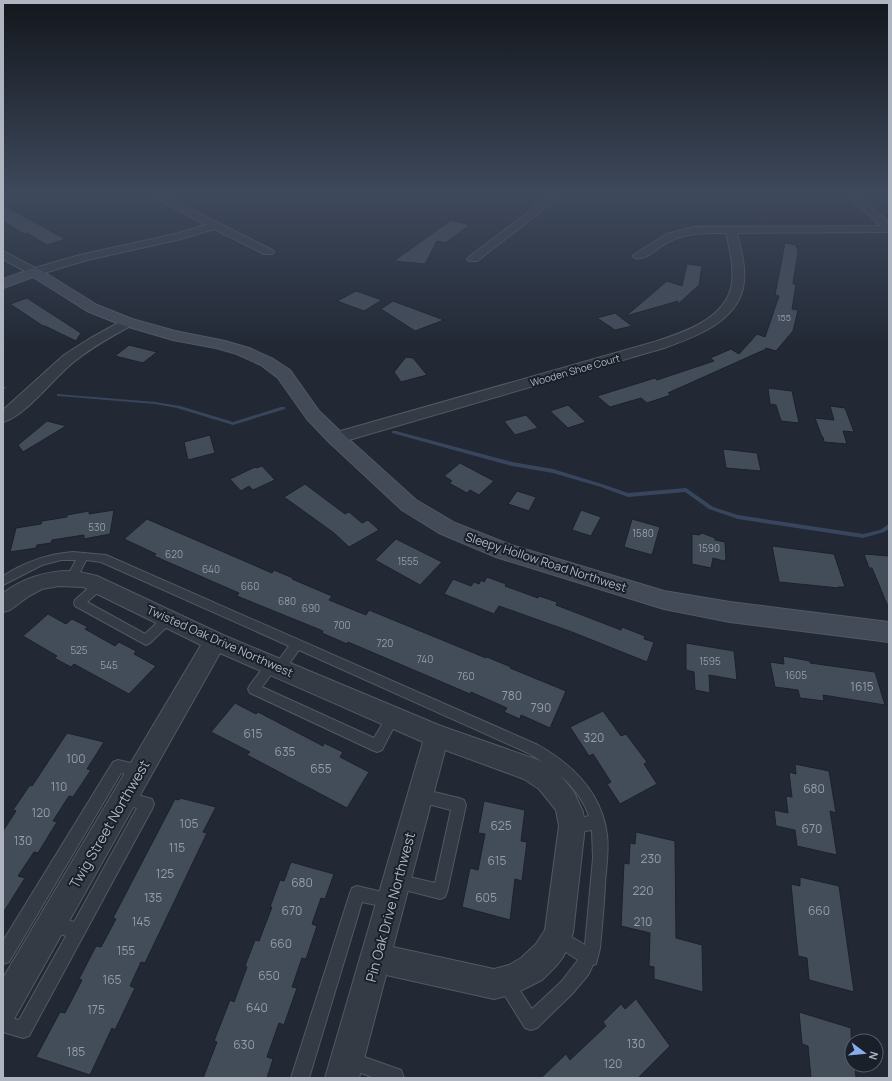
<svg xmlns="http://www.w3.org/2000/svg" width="892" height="1081" viewBox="0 0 892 1081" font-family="Manrope,sans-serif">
  <rect width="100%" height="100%" fill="#222935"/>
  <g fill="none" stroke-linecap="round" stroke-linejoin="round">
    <g fill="#38465d" fill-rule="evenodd">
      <polygon points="3,387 6,387 6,388 3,389"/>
      <polygon points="57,394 155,402 180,406 233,422 281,407 285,407 285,409 233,425 177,408 155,404 59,396 57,396"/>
      <polygon points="392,431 396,431 512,462 553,469 605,485 628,493 686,488 713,507 738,515 863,534 880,530 889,524 889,529 884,532 863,538 738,519 709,509 685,492 628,497 601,487 553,473 512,466 392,433"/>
    </g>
  </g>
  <g fill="#434c59" stroke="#1c222c">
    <polygon points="3,204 11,209 65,239 47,245 27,233 24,234 3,221"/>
    <polygon points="451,220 470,225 445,243 437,241 425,264 394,261"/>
    <polygon points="785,243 796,245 798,252 793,284 796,284 792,309 798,310 793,331 776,351 766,348 764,350 668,393 671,395 647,403 641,398 610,407 597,396 655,378 657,380 714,361 710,358 731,349 739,354 757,334 765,337 779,296 775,295"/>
    <polygon points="687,264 702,266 699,285 677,305 678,301 626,316 667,281 682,286"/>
    <polygon points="356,291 382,300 364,311 337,301"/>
    <polygon points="27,298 81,333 76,341 45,326 43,326 10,304"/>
    <polygon points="393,301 444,320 415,331 381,309"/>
    <polygon points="615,313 632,326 615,330 597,318"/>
    <polygon points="129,345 157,352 143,363 115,356"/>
    <polygon points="406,357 413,358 427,375 401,382 394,372"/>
    <polygon points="768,388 792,391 799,423 781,421 776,405 770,404"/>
    <polygon points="568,405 586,422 568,428 550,411"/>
    <polygon points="830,406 845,408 854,432 843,431 847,444 824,442 823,437 822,437 815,418 834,420"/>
    <polygon points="526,415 538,428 515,435 504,421"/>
    <polygon points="47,421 66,426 23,452 18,445"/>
    <polygon points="210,435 215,453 188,460 184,442"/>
    <polygon points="723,449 757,453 761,471 726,468"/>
    <polygon points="460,463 494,481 479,495 470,490 467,493 449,483 452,481 444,476"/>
    <polygon points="262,466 275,480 253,490 249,486 241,491 230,479 255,467 256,468"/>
    <polygon points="305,484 345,514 349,512 362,523 368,520 379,530 349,547 334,533 284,497"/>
    <polygon points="517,491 536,497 529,511 508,504"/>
    <polygon points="114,510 110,534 84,539 84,535 52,540 51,543 37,545 36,548 10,552 16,528 41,524 42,521 67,517 67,515 89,511 89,514"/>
    <polygon points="581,510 601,517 591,536 572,530"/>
    <polygon points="147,519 272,573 274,570 293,578 292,579 332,596 329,600 366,615 369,610 486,658 487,657 511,667 510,668 566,691 550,728 521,715 520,719 504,712 507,708 471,692 470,694 348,642 347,644 322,633 323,631 237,596 239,593 154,556 156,554 124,539"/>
    <polygon points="632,519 660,527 652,555 624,547"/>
    <polygon points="702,533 715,538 715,540 725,542 726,559 724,561 713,558 711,568 692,564 692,534 699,535"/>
    <polygon points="396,539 442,562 420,585 375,560"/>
    <polygon points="772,546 834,554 845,587 838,587 839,588 779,582"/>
    <polygon points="864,554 889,556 889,609 872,568 869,568"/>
    <polygon points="487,577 506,584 505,586 538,598 539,596 557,602 556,605 621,630 622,627 645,636 644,639 654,642 647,662 572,632 499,606 494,614 444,594 453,579 471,586 474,582 479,584 481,580 484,582"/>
    <polygon points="48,614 66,624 72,619 88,627 85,629 115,646 119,642 136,651 134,654 156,666 129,694 74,664 71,667 54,658 57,656 23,636"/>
    <polygon points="686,643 734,651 737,680 709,675 710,693 695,690 694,672 686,670"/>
    <polygon points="783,656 810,661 810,663 875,672 885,705 823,695 824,701 800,698 798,690 775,687 770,662 784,664"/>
    <polygon points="235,703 256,714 258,712 323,746 324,743 343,752 340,757 369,772 347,808 247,755 250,752 211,732"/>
    <polygon points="603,711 621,736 626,734 647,762 644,764 657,784 620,804 607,784 611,782 593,754 589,756 570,727"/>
    <polygon points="67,733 104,742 87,769 91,770 73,797 69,796 53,821 57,822 38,853 34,852 18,876 25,878 3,913 3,831 16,811 13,810 30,785 32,786"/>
    <polygon points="795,764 829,771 836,813 830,811 837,855 797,846 795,830 776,826 774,810 788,813 786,796 792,797 789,772 796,774"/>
    <polygon points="180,798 216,807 203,832 207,833 145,963 141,962 130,986 135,988 115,1030 112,1028 90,1075 36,1057 60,1012 65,1013 82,980 79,979 96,946 101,947 116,919 113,918 175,799 179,800"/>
    <polygon points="484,801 525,810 521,841 527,842 522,881 515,879 510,920 462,907 470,868 478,870 485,834 478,833"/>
    <polygon points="636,832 675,841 676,938 702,945 703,992 654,979 654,967 649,966 650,933 621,926 624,863 629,864 630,843 635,844"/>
    <polygon points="291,862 334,874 325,899 321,898 312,924 317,926 306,959 302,958 292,987 297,988 284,1025 279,1023 267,1057 273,1059 267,1078 203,1078 217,1042 214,1041 230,1000 234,1002 247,967 245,966 255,940 259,941 272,907 270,907 280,880 284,881"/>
    <polygon points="800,877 839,886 854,992 809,980 807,958 798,956 791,884 800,886"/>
    <polygon points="636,999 670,1046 638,1078 541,1078 566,1054 570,1060 606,1026 603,1022 621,1004 625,1009"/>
    <polygon points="799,1012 851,1028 852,1065 855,1065 856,1078 811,1078 808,1046 802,1044"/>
  </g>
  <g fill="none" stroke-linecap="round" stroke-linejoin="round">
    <defs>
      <g id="lane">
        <path d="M73,552L106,555L538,745C573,765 602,793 607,835C609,851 606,868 605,884C604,905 602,927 600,948L596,964L593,965L588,975L572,994L537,1028L531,1030L525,1028L497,983L499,977L505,975L511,977L532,1009L561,982L578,960L552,943L550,937L552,931L558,929L585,945L593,858L592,830L572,833L567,831L565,826L567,821L589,816C579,787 554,768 528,753L299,650L283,672L279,673L274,671L262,687L374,738L389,713L393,711L397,713L399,717L382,750L377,752L372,750L250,693L248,689L250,685L268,661L272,660L277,662L289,646L101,562L86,560L76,580H68L67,577L76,560H61L42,565L3,585V576C25,562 47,554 73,552Z"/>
        <polygon points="99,581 103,582 104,585 103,588 87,602 145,634 165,615 169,614 173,615 175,618 173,621 150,643 146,645 75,606 74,603 75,600 95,582"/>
        <polygon points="118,760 144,766 146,771 144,776 139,777 121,773 9,962 3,964 3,941 113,762"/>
        <polygon points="421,789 459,798 464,800 466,805 447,892 445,897 440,899 397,888 392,886 390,881 392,876 397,874 435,883 451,810 416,801 414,796 416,791"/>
        <polygon points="124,791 152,799 154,804 152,809 29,1036 23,1038 3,1032 3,1016 19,1020 66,936 47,929 44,924 47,919 52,916 74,922 137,808 119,803 117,798 119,793"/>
        <polygon points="357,886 395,895 398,900 395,905 390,908 362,902 309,1078 291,1078 350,893 352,888"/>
        <polygon points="350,1052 401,1070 404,1078 375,1078 344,1067 341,1061 344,1055"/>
      </g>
      <g id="street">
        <polygon points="151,195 163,195 272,250 274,252 272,254 264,254 214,229 177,240 87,260 34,276 3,259 3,251 35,268 80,255 175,234 206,225"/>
        <polygon points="551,195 562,195 477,261 469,261 467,259 469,257"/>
        <path d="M847,195H857L889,222V232L737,233C741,250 747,270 743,288C735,323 694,337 664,348L342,442L336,443L330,442L328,438L330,434L654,342C682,333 723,320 731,288C735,270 730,250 726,233C706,233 687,232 668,242C658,247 646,261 635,258L633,256L635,254L667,234L694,227L881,226Z"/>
        <path d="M127,318L132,319L134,322L132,325C112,336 92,347 75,361C55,376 26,416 3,422V410L64,355L89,339Z"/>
        <path d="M75,571L97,576L223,635L441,726L541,761L557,771L574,792L583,812L585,826L573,933L563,957L557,965L542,980L514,994L494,999L386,975L359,1078H325L423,742L220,653L14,1019L3,1024V978L201,645L83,587L59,586L42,589L29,596L10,610L3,612V593C25,577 48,570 75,571ZM445,750L524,779L539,789L556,810L559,826L545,930L536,944L521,958L509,965L494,969L393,947Z"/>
      </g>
      <polygon id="secondary" points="34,268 39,269 97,305 132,319 175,331 225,341 249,348 273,359 290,370 319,411 343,434 416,500 455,523 511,545 664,591 730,602 889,622 889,642 730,622 664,609 496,557 439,533 402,510 329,442 307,419 278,378 261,365 237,354 216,348 173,340 122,325 87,311 33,277 3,288 3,279"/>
    </defs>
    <use href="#lane" stroke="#525963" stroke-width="2"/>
    <use href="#street" stroke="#525963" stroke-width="2"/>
    <use href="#secondary" stroke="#525963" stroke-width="2"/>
    <use href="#lane" fill="#353b45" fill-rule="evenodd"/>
    <use href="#street" fill="#353b45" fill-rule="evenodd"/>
    <use href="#secondary" fill="#434a58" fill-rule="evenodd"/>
  </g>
  <linearGradient id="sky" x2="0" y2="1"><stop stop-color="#13171d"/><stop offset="0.56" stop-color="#3e495c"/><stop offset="1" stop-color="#3e495c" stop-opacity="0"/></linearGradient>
  <rect width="892" height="346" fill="url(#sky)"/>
  <g text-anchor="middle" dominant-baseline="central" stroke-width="4" stroke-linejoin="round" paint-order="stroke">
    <g font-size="9" fill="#949ca8">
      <text x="784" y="317">155</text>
    </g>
    <g font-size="10" fill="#afb6c2" stroke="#1a202a">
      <text transform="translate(575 370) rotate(-16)">Wooden Shoe Court</text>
    </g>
    <g font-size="10" fill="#949ca8">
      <text x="97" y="527">530</text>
      <text x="643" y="533">1580</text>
      <text x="709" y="548">1590</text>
      <text x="174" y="554">620</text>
      <text x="408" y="561">1555</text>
      <text x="211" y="569">640</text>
      <text x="250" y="586">660</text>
      <text x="287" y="601">680</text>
      <text x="311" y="608">690</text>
      <text x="342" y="625">700</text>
      <text x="385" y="643">720</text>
      <text x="79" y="650">525</text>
      <text x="425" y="659">740</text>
      <text x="710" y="661">1595</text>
      <text x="109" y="665">545</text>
      <text x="796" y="675">1605</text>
      <text x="466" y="676">760</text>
    </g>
    <g font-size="12" fill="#afb6c2" stroke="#1a202a">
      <text transform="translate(546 562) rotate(18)">Sleepy Hollow Road Northwest</text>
      <text transform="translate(220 641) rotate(24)">Twisted Oak Drive Northwest</text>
    </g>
    <g font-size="12" fill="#949ca8">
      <text x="862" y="686">1615</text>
      <text x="512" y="695">780</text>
      <text x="541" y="707">790</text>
      <text x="253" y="733">615</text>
      <text x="594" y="737">320</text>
      <text x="285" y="751">635</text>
      <text x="76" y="758">100</text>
      <text x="321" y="768">655</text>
      <text x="59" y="786">110</text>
      <text x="814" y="788">680</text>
      <text x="41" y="812">120</text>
      <text x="189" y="823">105</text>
      <text x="501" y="825">625</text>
      <text x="812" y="828">670</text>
      <text x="23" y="840">130</text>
      <text x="177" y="847">115</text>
      <text x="651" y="858">230</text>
      <text x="497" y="860">615</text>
      <text x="165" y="873">125</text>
      <text x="302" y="882">680</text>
      <text x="643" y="890">220</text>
      <text x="153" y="897">135</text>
      <text x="486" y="897">605</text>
      <text x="292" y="910">670</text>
      <text x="819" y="910">660</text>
      <text x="141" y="921">145</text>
      <text x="643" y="921">210</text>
      <text x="281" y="943">660</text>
      <text x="126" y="950">155</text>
      <text x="269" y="975">650</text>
      <text x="112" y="979">165</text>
      <text x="257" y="1007">640</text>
      <text x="96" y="1009">175</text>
      <text x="636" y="1043">130</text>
      <text x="244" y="1044">630</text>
      <text x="76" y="1051">185</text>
      <text x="613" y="1063">120</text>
    </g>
    <g font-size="14" fill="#afb6c2" stroke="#1a202a">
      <text transform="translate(109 824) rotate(-60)">Twig Street Northwest</text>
      <text transform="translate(390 907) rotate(-75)">Pin Oak Drive Northwest</text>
    </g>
  </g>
  <rect width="892" height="1081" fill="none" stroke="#afb6c2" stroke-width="8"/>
  <g transform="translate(864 1053) rotate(106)"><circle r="19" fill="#1a202a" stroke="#565c67"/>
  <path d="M0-3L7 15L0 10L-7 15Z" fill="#89aced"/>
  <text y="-6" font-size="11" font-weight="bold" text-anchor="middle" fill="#afb6c2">N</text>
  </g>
</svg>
